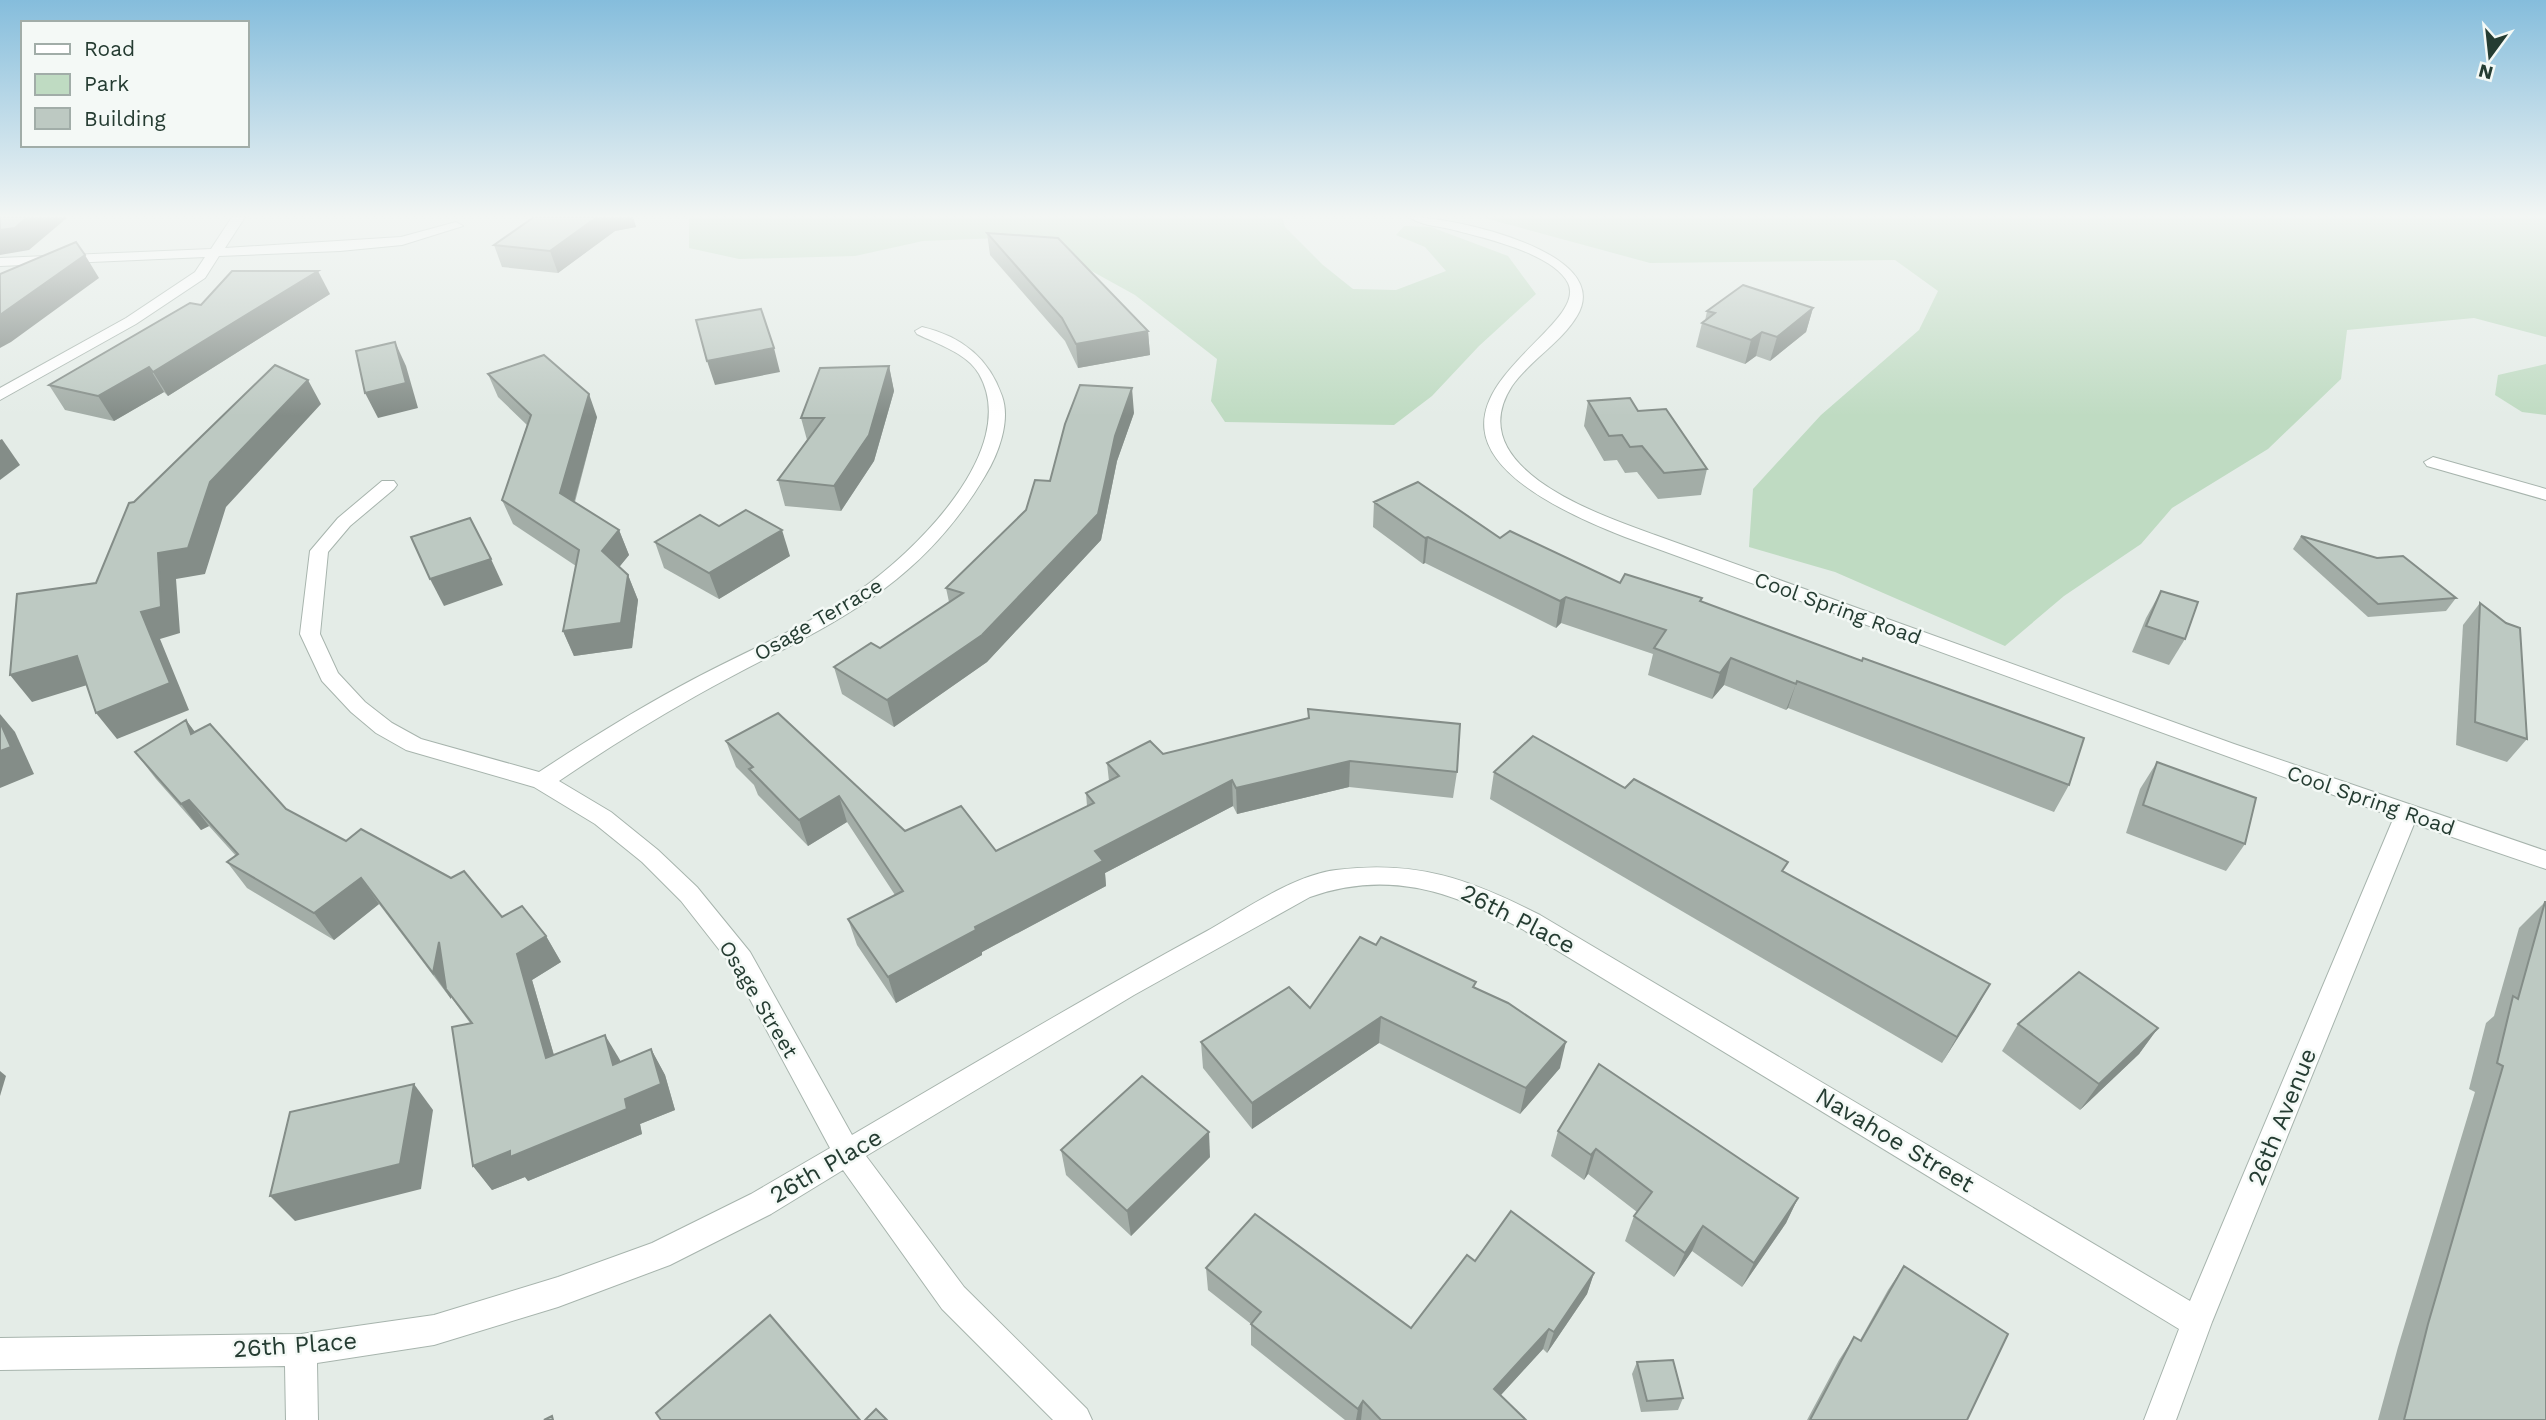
<svg xmlns="http://www.w3.org/2000/svg" width="2546" height="1420" viewBox="0 0 2546 1420" font-family="'Work Sans',sans-serif">
  <rect width="100%" height="100%" fill="#e4ece7"/>
  <g fill="#bfdbc2">
    <polygon points="689,217 1282,217 1285,227 1323,265 1353,289 1396,290 1446,271 1425,247 1396,235 1404,226 1431,227 1508,256 1536,294 1479,346 1432,396 1394,425 1225,422 1211,401 1217,359 1135,295 1077,263 1001,238 923,241 855,256 739,259 689,248"/>
    <polygon points="1481,217 2546,217 2546,337 2474,318 2347,330 2341,379 2268,449 2172,508 2141,544 2064,596 2005,646 1835,572 1749,547 1753,489 1821,415 1919,330 1938,291 1895,260 1650,263"/>
    <polygon points="2546,364 2546,415 2522,412 2495,395 2498,375"/>
  </g>
  <g fill="none" stroke-linecap="round" stroke-linejoin="round">
    <defs>
      <polygon id="lane" points="2433,457 2546,489 2546,500 2427,466 2424,462"/>
      <g id="street">
        <polygon points="232,217 245,217 225,248 401,237 456,222 463,226 402,245 340,251 219,256 205,278 136,324 0,400 0,388 126,318 195,272 205,257 0,266 0,258 211,249"/>
        <path d="M1410,217C1450,217 1616,251 1577,316C1562,342 1530,360 1512,386C1459,468 1600,515 1655,535L2234,744L2546,851V869L2414,824L2212,1322L2176,1420H2144L2179,1329L1522,929C1453,892 1389,869 1310,897L1134,995L866,1156L964,1287L1087,1409L1092,1420H1053L942,1309L843,1170L771,1214L670,1265L558,1307L434,1345L317,1363L318,1420H286L285,1366L0,1370V1338L301,1334L434,1315L558,1277L652,1243L751,1194L830,1148L732,966L681,901L642,862L595,824L534,787L406,750L376,733L351,712L322,681L300,634L310,551L338,518L382,481H394L397,485L394,489L350,526L328,552L320,634L338,673L365,702L392,723L421,739L539,772C585,742 631,713 679,687C738,654 801,630 857,592C913,554 1022,449 979,374C967,353 937,344 917,334L915,331L922,327C961,336 989,358 1002,396C1011,421 998,455 985,476C911,601 812,630 694,697C648,723 603,751 559,781L611,812L658,850L697,887L750,952L852,1135C970,1066 1087,996 1207,931C1244,910 1294,875 1336,870C1417,860 1469,879 1540,915L2190,1301L2394,817L1625,537C1329,422 1596,339 1568,283C1553,253 1481,237 1450,229C1437,226 1419,225 1410,217Z"/>
      </g>
    </defs>
    <use href="#lane" stroke="#a7b4ad" stroke-width="2"/>
    <use href="#street" stroke="#a7b4ad" stroke-width="2"/>
    <use href="#lane" fill="#fff" fill-rule="evenodd"/>
    <use href="#street" fill="#fff" fill-rule="evenodd"/>
  </g>
  <g fill="#a3ada7">
    <polygon points="534,217 633,217 636,227 615,231 558,273 502,267 494,245"/>
    <polygon points="987,233 1148,331 1150,355 1078,368 1065,341 990,255"/>
    <polygon points="330,294 168,396 164,392 114,421 65,410 49,385 201,305"/>
    <polygon points="1813,308 1806,332 1770,361 1756,356 1745,364 1696,347 1702,323 1705,321 1707,311"/>
    <polygon points="889,366 894,391 874,461 841,511 785,506 778,480 807,440 801,418"/>
    <polygon points="488,374 597,417 575,502 619,530 629,555 619,567 628,575 638,600 632,648 574,656 563,631 576,566 513,524 502,500 527,425 498,397"/>
    <polygon points="1588,401 1638,411 1707,469 1701,495 1658,499 1637,472 1625,473 1617,460 1604,461 1584,426"/>
    <polygon points="1134,413 1117,461 1101,540 987,662 894,727 842,694 834,667 880,648 949,602 946,588 1026,510 1050,481"/>
    <polygon points="1374,502 1500,538 1620,583 1702,598 1701,601 2069,785 2054,812 1788,708 1786,710 1724,685 1712,699 1648,675 1653,654 1561,623 1556,628 1425,563 1423,564 1373,527"/>
    <polygon points="719,526 790,556 719,599 664,568 655,542"/>
    <polygon points="2301,536 2456,598 2446,611 2368,617 2293,549"/>
    <polygon points="2161,591 2185,639 2169,665 2132,652 2146,618"/>
    <polygon points="2480,603 2527,739 2507,762 2456,745 2463,625"/>
    <polygon points="1308,709 1457,772 1453,798 1349,787 1237,814 1233,806 1105,873 1106,886 982,952 982,955 896,1003 857,945 848,919 895,895 847,822 808,846 758,795 754,785 736,767 726,741 905,831 996,851 1087,806 1086,793 1109,781 1107,763 1163,754 1308,718"/>
    <polygon points="186,720 195,732 286,809 346,841 502,917 546,936 561,962 532,980 554,1055 620,1060 620,1062 651,1049 665,1075 675,1110 640,1124 642,1134 528,1181 525,1177 492,1190 473,1166 470,1023 451,997 451,999 379,904 334,940 247,888 227,862 236,856 209,826 201,830 156,779 135,752"/>
    <polygon points="2157,762 2245,844 2226,871 2126,833 2140,789"/>
    <polygon points="1494,772 1625,788 1784,872 1990,984 1942,1063 1490,799"/>
    <polygon points="2545,902 2546,1420 2378,1420 2398,1347 2475,1092 2469,1089 2486,1023 2494,1016 2519,928"/>
    <polygon points="1376,945 1475,988 1560,1068 1520,1114 1379,1043 1252,1129 1203,1068 1201,1042 1310,1008"/>
    <polygon points="2018,1024 2158,1028 2139,1054 2080,1110 2002,1051"/>
    <polygon points="1558,1131 1798,1198 1786,1223 1742,1287 1692,1251 1674,1277 1625,1241 1634,1216 1637,1212 1588,1174 1584,1180 1551,1156"/>
    <polygon points="1061,1150 1210,1157 1131,1236 1066,1175"/>
    <polygon points="1475,1261 1594,1273 1587,1294 1547,1353 1543,1349 1501,1395 1526,1420 1345,1420 1251,1345 1251,1324 1208,1290 1206,1268 1411,1328"/>
    <polygon points="1904,1266 1967,1420 1807,1420 1839,1360 1854,1337 1860,1340 1888,1290"/>
    <polygon points="1637,1362 1683,1398 1678,1410 1641,1412 1632,1374"/>
  </g>
  <g fill="#848d88">
    <polygon points="27,217 68,217 29,250 0,255 0,230"/>
    <polygon points="597,217 633,217 636,227 615,231 558,273 550,251"/>
    <polygon points="85,255 99,278 11,342 0,348 0,315"/>
    <polygon points="318,271 330,294 168,396 153,372"/>
    <polygon points="1813,308 1806,332 1770,361 1777,337"/>
    <polygon points="1148,331 1150,355 1078,368 1076,344"/>
    <polygon points="1762,332 1756,356 1745,364 1751,340"/>
    <polygon points="395,342 406,366 418,408 378,418 365,393"/>
    <polygon points="774,348 780,372 715,385 707,361"/>
    <polygon points="889,366 894,391 874,461 841,511 834,486"/>
    <polygon points="149,367 164,392 114,421 98,396"/>
    <polygon points="308,380 321,404 226,507 205,574 176,579 180,633 160,639 189,710 117,739 96,713 141,612 158,553 210,482"/>
    <polygon points="1132,388 1134,413 1117,461 1101,540 987,662 894,727 887,700 1115,436"/>
    <polygon points="589,394 597,417 570,517 560,493"/>
    <polygon points="2,439 20,465 0,480 0,440"/>
    <polygon points="619,530 629,555 612,576 602,551"/>
    <polygon points="782,530 790,556 719,599 709,573"/>
    <polygon points="1428,537 1425,563 1423,564 1425,538"/>
    <polygon points="491,559 503,585 444,606 430,579"/>
    <polygon points="628,575 638,600 632,648 574,656 563,631"/>
    <polygon points="1566,597 1561,623 1556,628 1560,601"/>
    <polygon points="77,656 97,682 32,702 10,675"/>
    <polygon points="1731,658 1724,685 1712,699 1720,673"/>
    <polygon points="1797,681 1788,708 1786,710 1796,684"/>
    <polygon points="0,714 15,732 34,774 0,788"/>
    <polygon points="186,720 205,746 191,734"/>
    <polygon points="1350,761 1349,787 1237,814 1236,788"/>
    <polygon points="1232,780 1233,806 1105,873 1106,886 982,952 982,955 896,1003 888,977 975,927 1095,851"/>
    <polygon points="839,796 847,822 808,846 799,820"/>
    <polygon points="189,800 209,826 201,830 181,804"/>
    <polygon points="361,878 379,904 334,940 314,913"/>
    <polygon points="546,936 561,962 532,980 562,1083 546,1058 517,954"/>
    <polygon points="439,942 451,997 451,999 433,973"/>
    <polygon points="1990,984 1975,1011 1942,1063 1957,1037"/>
    <polygon points="1381,1017 1379,1043 1252,1129 1252,1103"/>
    <polygon points="2158,1028 2139,1054 2080,1110 2099,1084"/>
    <polygon points="605,1035 620,1060 627,1090 613,1065"/>
    <polygon points="1566,1042 1560,1068 1520,1114 1526,1088"/>
    <polygon points="651,1049 665,1075 675,1110 640,1124 642,1134 528,1181 525,1177 492,1190 473,1166 625,1099"/>
    <polygon points="0,1071 6,1076 0,1096"/>
    <polygon points="414,1084 433,1110 421,1189 295,1221 270,1196"/>
    <polygon points="1209,1132 1210,1157 1131,1236 1127,1211"/>
    <polygon points="1596,1149 1588,1174 1584,1180 1591,1155"/>
    <polygon points="1798,1198 1786,1223 1742,1287 1754,1263"/>
    <polygon points="1703,1226 1692,1251 1674,1277 1685,1253"/>
    <polygon points="1594,1273 1587,1294 1547,1353 1554,1332"/>
    <polygon points="1549,1329 1543,1349 1488,1409 1494,1389"/>
    <polygon points="1363,1401 1361,1420 1356,1420 1358,1409"/>
  </g>
  <g fill="#bdc9c2" stroke="#848d88" stroke-width="2">
    <polygon points="0,217 27,217 15,228 0,230"/>
    <polygon points="534,217 597,217 550,251 494,245"/>
    <polygon points="987,233 1058,238 1148,331 1076,344 1062,318"/>
    <polygon points="76,242 85,255 0,315 0,274"/>
    <polygon points="232,271 318,271 153,372 149,367 98,396 49,385 190,303 201,305"/>
    <polygon points="1743,285 1813,308 1777,337 1762,332 1751,340 1702,323 1715,313 1707,311"/>
    <polygon points="761,309 774,348 707,361 696,320"/>
    <polygon points="395,342 406,383 365,393 356,351"/>
    <polygon points="544,355 589,394 560,493 619,530 602,551 628,575 621,623 563,631 579,550 502,500 531,415 488,374"/>
    <polygon points="275,365 308,380 210,482 188,548 158,553 161,607 141,612 170,683 96,713 77,656 10,675 17,594 96,583 129,503 134,502"/>
    <polygon points="889,366 869,435 834,486 778,480 824,418 801,418 820,368"/>
    <polygon points="1080,385 1132,388 1115,436 1098,514 982,635 887,700 834,667 871,643 880,648 963,593 946,588 1026,510 1035,480 1050,481 1065,424"/>
    <polygon points="1630,398 1638,411 1666,409 1707,469 1664,473 1642,446 1630,447 1622,435 1609,436 1588,401"/>
    <polygon points="1418,482 1500,538 1510,531 1620,583 1625,574 1702,598 1700,601 1862,661 1863,658 2084,738 2069,785 1797,681 1796,684 1731,658 1720,673 1654,648 1666,630 1566,597 1560,601 1428,537 1425,538 1374,502"/>
    <polygon points="746,510 782,530 709,573 655,542 700,515 719,526"/>
    <polygon points="470,518 491,559 430,579 411,537"/>
    <polygon points="2301,536 2377,558 2403,556 2456,598 2378,604"/>
    <polygon points="2161,591 2198,602 2185,639 2146,626"/>
    <polygon points="2480,603 2506,623 2520,628 2527,739 2475,722"/>
    <polygon points="1308,709 1460,724 1457,772 1350,761 1236,788 1232,780 1095,851 1103,861 975,927 976,930 888,977 848,919 903,891 839,796 799,820 749,769 753,767 726,741 778,713 905,831 961,806 996,851 1094,803 1086,793 1119,776 1107,763 1150,741 1163,754 1309,718"/>
    <polygon points="186,720 191,734 210,724 286,809 346,841 361,829 451,878 464,871 502,917 522,906 546,936 517,954 546,1058 605,1035 613,1065 651,1049 661,1084 625,1099 627,1109 510,1157 510,1151 473,1166 452,1027 472,1023 446,989 439,942 433,973 361,878 314,913 227,862 238,854 189,800 181,804 135,752"/>
    <polygon points="0,722 11,747 0,751"/>
    <polygon points="1533,736 1625,788 1634,779 1788,862 1782,871 1990,984 1957,1037 1494,772"/>
    <polygon points="2157,762 2256,798 2245,844 2143,805"/>
    <polygon points="2545,902 2546,902 2546,1420 2404,1420 2428,1324 2503,1066 2497,1063 2513,996 2518,999"/>
    <polygon points="1360,937 1376,945 1381,937 1476,982 1473,987 1508,1003 1566,1042 1526,1088 1381,1017 1252,1103 1201,1042 1289,987 1310,1008"/>
    <polygon points="2079,972 2158,1028 2099,1084 2018,1024"/>
    <polygon points="1599,1064 1798,1198 1754,1263 1703,1226 1685,1253 1634,1216 1652,1192 1596,1149 1591,1155 1558,1131"/>
    <polygon points="1142,1076 1209,1132 1127,1211 1061,1150"/>
    <polygon points="414,1084 400,1164 270,1196 290,1112"/>
    <polygon points="1511,1211 1594,1273 1554,1332 1549,1329 1494,1389 1526,1420 1381,1420 1363,1401 1358,1409 1251,1324 1261,1312 1206,1268 1255,1214 1411,1328 1467,1255 1475,1261"/>
    <polygon points="1904,1266 2008,1334 1967,1420 1810,1420 1854,1337 1861,1341"/>
    <polygon points="770,1315 860,1420 661,1420 656,1413"/>
    <polygon points="1673,1360 1683,1398 1647,1401 1637,1362"/>
    <polygon points="876,1409 887,1420 865,1420"/>
    <polygon points="552,1416 553,1420 544,1420"/>
  </g>
  <linearGradient id="sky" x2="0" y2="1"><stop stop-color="#85bddc"/><stop offset="0.52" stop-color="#f3f6f4"/><stop offset="1" stop-color="#f3f6f4" stop-opacity="0"/></linearGradient>
  <rect width="2546" height="416" fill="url(#sky)"/>
  <g text-anchor="middle" dominant-baseline="central" stroke-width="5" stroke-linejoin="round" paint-order="stroke">
    <g font-size="21" fill="#253c32" stroke="#f4f9f6">
      <text transform="translate(1838 608) rotate(20)">Cool Spring Road</text>
      <text transform="translate(818 619) rotate(-30)">Osage Terrace</text>
      <text transform="translate(2371 800) rotate(19)">Cool Spring Road</text>
      <text transform="translate(759 999) rotate(59)">Osage Street</text>
    </g>
    <g font-size="24" fill="#253c32" stroke="#f4f9f6">
      <text transform="translate(1518 919) rotate(27)">26th Place</text>
      <text transform="translate(2282 1117) rotate(-68)">26th Avenue</text>
      <text transform="translate(1895 1140) rotate(31)">Navahoe Street</text>
      <text transform="translate(826 1166) rotate(-30)">26th Place</text>
      <text transform="translate(295 1345) rotate(-4)">26th Place</text>
    </g>
  </g>
  <rect x="21" y="21" width="228" height="126" fill="#f4f9f6" stroke="#a1ada8" stroke-width="2"/>
  <rect x="35" y="44" width="35" height="10" fill="#ffffff" stroke="#a1ada8" stroke-width="2"/>
  <text x="84" y="56" font-size="21" fill="#253c32">Road</text>
  <rect x="35" y="74" width="35" height="21" fill="#bfdbc2" stroke="#a1ada8" stroke-width="2"/>
  <text x="84" y="91" font-size="21" fill="#253c32">Park</text>
  <rect x="35" y="108" width="35" height="21" fill="#bdc9c2" stroke="#a1ada8" stroke-width="2"/>
  <text x="84" y="126" font-size="21" fill="#253c32">Building</text>
  <g transform="translate(2490 56) rotate(195)" stroke="#f4f9f6" stroke-width="5" paint-order="stroke">
  <path d="M0-5L12 26L0 18L-12 26Z" fill="#253c32"/>
  <text y="-10" font-size="19" font-weight="bold" text-anchor="middle" fill="#253c32">N</text>
  </g>
</svg>
